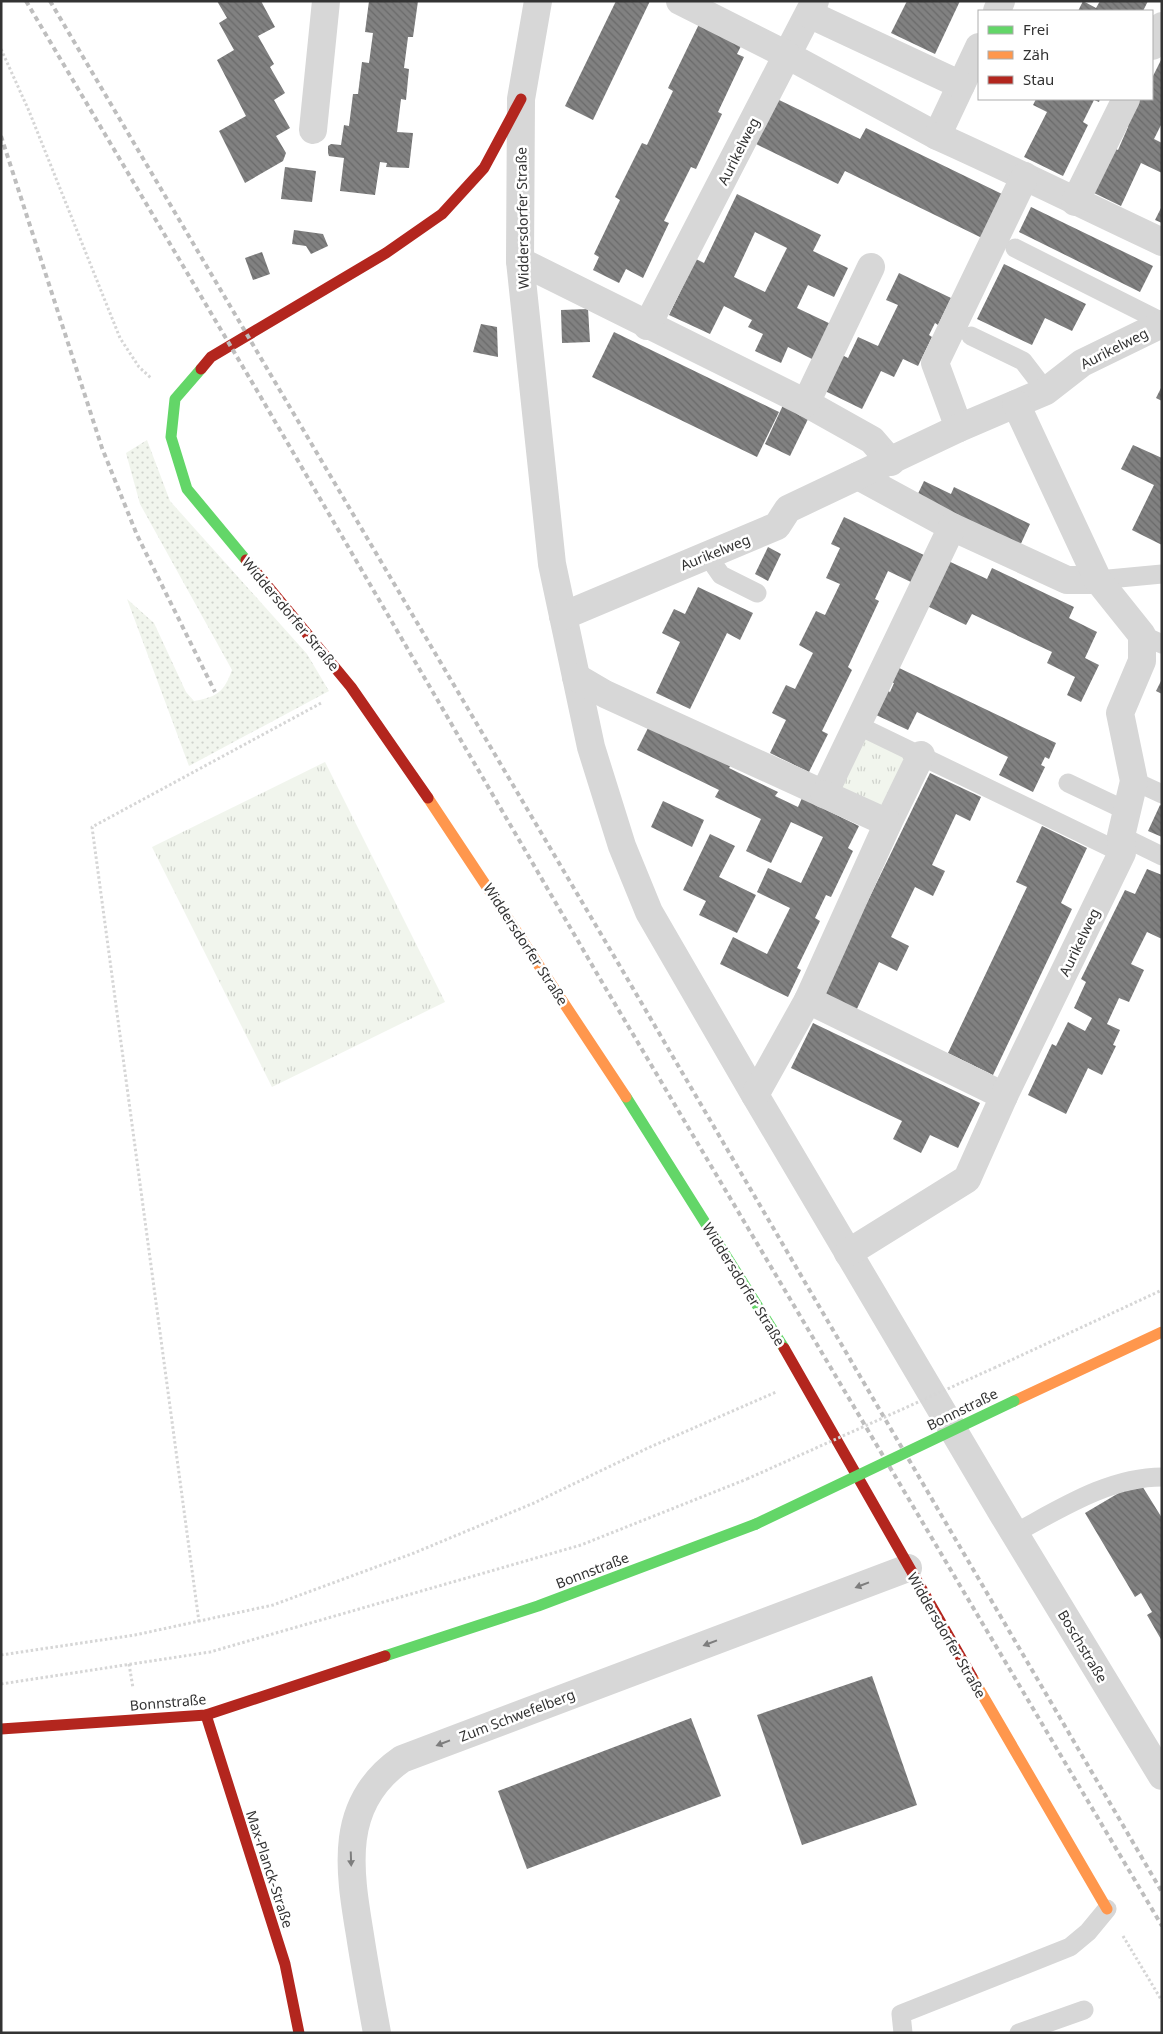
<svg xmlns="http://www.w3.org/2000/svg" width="1163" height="2034" viewBox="0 0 1163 2034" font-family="'Noto Sans',sans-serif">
  <defs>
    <pattern id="grass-dots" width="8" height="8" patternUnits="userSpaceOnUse" patternTransform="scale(1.25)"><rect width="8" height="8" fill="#f1f5ed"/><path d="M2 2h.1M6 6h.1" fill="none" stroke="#cfd2cc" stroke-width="1.8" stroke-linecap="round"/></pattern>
    <pattern id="park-tufts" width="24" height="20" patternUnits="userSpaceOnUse" patternTransform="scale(1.25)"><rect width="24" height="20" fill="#f1f5ed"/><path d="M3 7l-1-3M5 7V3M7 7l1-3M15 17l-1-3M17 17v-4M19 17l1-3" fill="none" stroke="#cfd2cc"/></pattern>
    <pattern id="building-back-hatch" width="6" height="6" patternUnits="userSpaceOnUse" patternTransform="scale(1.25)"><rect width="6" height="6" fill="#818181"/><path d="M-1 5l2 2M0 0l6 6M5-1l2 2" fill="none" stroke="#6a6a6a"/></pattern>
  </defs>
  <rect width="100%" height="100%" fill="#fff"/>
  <path fill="url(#grass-dots)" d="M147,440L170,501L307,654L329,691L189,766L127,599L154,623L186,692L194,701C217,697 224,692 232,670L140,504L126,453Z"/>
  <g fill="url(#park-tufts)">
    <polygon points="859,733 914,758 887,816 831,792"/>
    <polygon points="325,762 445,1002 272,1087 152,847"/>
  </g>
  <g fill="url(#building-back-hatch)" fill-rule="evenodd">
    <polygon points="217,1 261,1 275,27 258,36 274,64 270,67 285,93 274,100 290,128 276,136 286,153 283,161 245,183 219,131 246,116 217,60 234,50 219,23 227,18"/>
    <polygon points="369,1 418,1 413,37 408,37 404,68 409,69 406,100 401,99 397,132 413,133 409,168 386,167 387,163 380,162 375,195 340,191 344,158 329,156 328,153 328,146 331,144 341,145 344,125 349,126 353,94 358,94 362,62 369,63 373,33 365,32"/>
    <polygon points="616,1 650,1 593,120 565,106"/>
    <polygon points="907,1 960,1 935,54 891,33"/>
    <polygon points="1083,1 1096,8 1100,1 1148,1 1143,11 1078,11"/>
    <polygon points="701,20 744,40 737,54 744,57 718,112 722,114 696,169 691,167 664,221 669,223 643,278 626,269 619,283 593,270 599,257 594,254 620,200 615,197 642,143 647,145 673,91 668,88"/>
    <polygon points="1162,58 1162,123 1154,139 1162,143 1162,173 1141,163 1121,206 1092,192 1113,148 1118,150 1128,127 1123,125 1136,99 1152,99 1152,78"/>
    <polygon points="777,99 860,139 866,128 1002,194 982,238 845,171 838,184 756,144"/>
    <polygon points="1036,99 1100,99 1099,102 1094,100 1083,122 1088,125 1063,176 1024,157 1047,112 1033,105"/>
    <polygon points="285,167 316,171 312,202 281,199"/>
    <path d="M737,194L821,235L813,251L848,268L834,297L808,285L797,308L833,325L816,361L788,347L781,363L755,351L763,334L748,327L752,320L724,306L710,334L669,315L696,259L704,263ZM755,232L787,248L765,292L734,277Z"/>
    <polygon points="1162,206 1162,223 1155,220"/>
    <polygon points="1031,207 1153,266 1140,292 1019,232"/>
    <polygon points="294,230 323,234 328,246 311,254 306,246 292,244"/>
    <polygon points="262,252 270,274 253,280 245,258"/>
    <polygon points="1004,264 1086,304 1072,331 1045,318 1032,345 977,319"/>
    <polygon points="899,273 951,298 938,325 935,323 929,335 932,337 918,366 903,359 894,377 881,371 862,409 825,391 842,355 848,358 858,337 878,346 898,305 886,300"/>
    <polygon points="588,309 590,342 562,343 561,310"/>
    <polygon points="481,324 497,327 498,357 473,352"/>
    <polygon points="614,332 779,412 757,457 592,377"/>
    <polygon points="1162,386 1162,401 1156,398"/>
    <polygon points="784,403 810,415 790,456 765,444"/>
    <polygon points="1133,445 1162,458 1162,545 1132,530 1154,485 1121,469"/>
    <polygon points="924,481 951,494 954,487 1030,524 1018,550 915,500"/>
    <polygon points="844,517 926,556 913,583 888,571 875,599 879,601 848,667 852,670 822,731 828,734 809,772 770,753 786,720 772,713 786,685 795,689 813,653 799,645 816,611 825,615 840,584 826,578 840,548 831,544"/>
    <polygon points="768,547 781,554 768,581 755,574"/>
    <polygon points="944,559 987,579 992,568 1074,607 1069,618 1097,632 1085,658 1099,665 1081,702 1067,695 1075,677 1047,663 1052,652 972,614 966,625 923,604"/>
    <polygon points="698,587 753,613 740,640 727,633 690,709 656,693 680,642 662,633 674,609 685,614"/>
    <polygon points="897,667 1056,743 1049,759 1045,757 1041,765 1045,767 1033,792 999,775 1008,757 917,712 908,730 874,714 886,690 890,692 894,683 890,682"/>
    <polygon points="1162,679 1162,694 1156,691"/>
    <polygon points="650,724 732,763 729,768 778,792 775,796 798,807 802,798 859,826 848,848 853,851 831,897 826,895 815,918 820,921 797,968 801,970 788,997 720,964 733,937 767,954 790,908 757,892 768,868 801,883 823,837 791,822 771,863 746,851 761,819 715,797 719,790 637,750"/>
    <polygon points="930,773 981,797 970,821 956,814 932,865 945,871 933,896 915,887 891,937 909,946 897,971 879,962 855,1013 821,997"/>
    <polygon points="663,801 704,820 692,847 651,827"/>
    <polygon points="1160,805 1162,806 1162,837 1148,831"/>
    <polygon points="1042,826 1087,848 1061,903 1072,909 993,1075 948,1053 1027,887 1016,882"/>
    <polygon points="710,834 735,846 719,877 756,895 737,933 699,915 706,901 683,890"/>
    <polygon points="1147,869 1162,875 1162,939 1147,932 1131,964 1144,970 1129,1002 1119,998 1107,1024 1120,1030 1113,1045 1116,1046 1102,1075 1088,1068 1066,1114 1028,1095 1052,1044 1056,1046 1068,1022 1085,1031 1092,1018 1074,1008 1086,982 1081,979 1125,890 1135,894"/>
    <polygon points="813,1023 980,1103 958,1148 930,1135 921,1153 893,1139 902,1121 791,1068"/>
    <polygon points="1139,1481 1162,1518 1162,1641 1147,1615 1152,1612 1141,1593 1135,1597 1085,1513"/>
    <polygon points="872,1676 917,1805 802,1845 757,1715"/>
    <polygon points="691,1718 721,1796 527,1869 498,1791"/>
  </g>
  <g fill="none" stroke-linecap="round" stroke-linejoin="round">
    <g stroke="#d6d6d6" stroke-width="3" stroke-dasharray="2.5 2.5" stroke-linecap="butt">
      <polyline points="1,49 29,111 120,338 139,367 151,378"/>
      <polyline points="994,1368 1162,1290"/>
      <polyline points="199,1622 92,827 323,702"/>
      <polyline points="1,1655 135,1635 273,1605 414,1553 534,1503 650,1447 776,1392"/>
      <polyline points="129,1664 133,1688"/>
      <polyline points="1,1684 210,1652 581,1545 747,1479"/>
      <polyline points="1123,1936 1162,2001"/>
    </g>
    <g stroke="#d7d7d7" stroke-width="19">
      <polyline points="1015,248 1162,322"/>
      <polyline points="971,336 1023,361 1046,391"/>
      <polyline points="707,555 721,575 757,593"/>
      <polyline points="1098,580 1162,574"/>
      <polyline points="1142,635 1162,644"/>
      <polyline points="855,724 1122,853"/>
      <polyline points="1134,781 1162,794"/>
      <polyline points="1068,783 1127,811"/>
      <polyline points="1121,836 1162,856"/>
      <path d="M1015,1533C1060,1509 1109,1477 1162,1477"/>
      <polyline points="903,2033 901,2014 1070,1947 1088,1932 1107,1909"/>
      <polyline points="1019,2033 1084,2010"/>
    </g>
    <g stroke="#d7d7d7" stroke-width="28">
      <polyline points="538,1 521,99 520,261 552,564 591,747 622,846 649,912 755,1095 1004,1516 1162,1776"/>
      <polyline points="815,1 787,55 937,136 979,47"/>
      <polyline points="997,11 1001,1"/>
      <polyline points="809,14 961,85"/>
      <polyline points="1152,46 1162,26"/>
      <polyline points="313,130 326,1"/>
      <path d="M937,136C1013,170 1087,207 1162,242"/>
      <polyline points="1075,202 1126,99"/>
      <polyline points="520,261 806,403 872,440 891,462"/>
      <polyline points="647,326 787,55 680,1"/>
      <polyline points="806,403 871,267"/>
      <polyline points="959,428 935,363 1025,176"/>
      <polyline points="858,476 952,527 1067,580 1098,580"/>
      <polyline points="563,616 777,526 788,509 959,428 1046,391 1082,363 1162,324"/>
      <polyline points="576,677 605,694 824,794 952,527"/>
      <polyline points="888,823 921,755"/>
      <polyline points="808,1000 1004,1096"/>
      <polyline points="755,1095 808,1000 888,823 824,794"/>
      <polyline points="848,1253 967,1179 1004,1096 1122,853 1121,836 1134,781 1120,713 1142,661 1142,635 1098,580 1016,404"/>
      <path d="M377,2033C371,2000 365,1968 360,1935C349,1869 338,1803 402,1759L908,1568"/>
    </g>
    <g stroke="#63d668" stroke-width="11">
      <polyline points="201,369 175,399 171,437 187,489 246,560"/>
      <polyline points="626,1097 784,1348"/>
      <polyline points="385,1656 538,1606 756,1524"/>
    </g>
    <g stroke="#ff974d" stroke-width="11">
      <polyline points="428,798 626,1097"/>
      <polyline points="1014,1401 1162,1332"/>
      <polyline points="972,1677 1107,1909"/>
    </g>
    <g stroke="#b3261e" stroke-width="11">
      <polyline points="201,369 211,357 386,253 442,214 484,168 521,99"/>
      <polyline points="246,560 351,687 428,798"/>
      <polyline points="784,1348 972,1677"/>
      <polyline points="206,1715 285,1964 299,2033"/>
      <polyline points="1,1729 206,1715 385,1656"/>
    </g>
    <g stroke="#bebebe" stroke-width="4" stroke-dasharray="5 4" stroke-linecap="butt">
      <polyline points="26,1 259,394 599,977 1162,1926"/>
      <polyline points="50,1 621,968 1162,1892"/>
      <polyline points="1,136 102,448 137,535 215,692"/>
    </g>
    <polyline stroke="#d6d6d6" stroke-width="3" stroke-dasharray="2.5 2.5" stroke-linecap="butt" points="747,1479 994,1368"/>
    <polyline stroke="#63d668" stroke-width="11" points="756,1524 1014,1401"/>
  </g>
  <defs><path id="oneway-solid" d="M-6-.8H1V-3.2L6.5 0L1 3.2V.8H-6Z" transform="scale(1.25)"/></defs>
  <g fill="#7d7d7d">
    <use href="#oneway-solid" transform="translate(862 1585) rotate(159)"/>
    <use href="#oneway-solid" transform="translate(710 1643) rotate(159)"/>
    <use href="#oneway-solid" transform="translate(443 1743) rotate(159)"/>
    <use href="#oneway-solid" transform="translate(351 1859) rotate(88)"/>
  </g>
  <g text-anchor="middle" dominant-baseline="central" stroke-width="5" stroke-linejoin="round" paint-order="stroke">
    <g font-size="14" fill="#333" stroke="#fff">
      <text transform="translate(738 151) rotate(-63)">Aurikelweg</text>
      <text transform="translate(522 218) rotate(-91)">Widdersdorfer Straße</text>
      <text transform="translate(1114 348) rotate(-27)">Aurikelweg</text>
      <text transform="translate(715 552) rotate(-22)">Aurikelweg</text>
      <text transform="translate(291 614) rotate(50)">Widdersdorfer Straße</text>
      <text transform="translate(1079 942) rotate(-64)">Aurikelweg</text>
      <text transform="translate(526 944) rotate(57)">Widdersdorfer Straße</text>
      <text transform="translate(744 1284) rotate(58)">Widdersdorfer Straße</text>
      <text transform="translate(962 1409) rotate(-26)">Bonnstraße</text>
      <text transform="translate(592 1570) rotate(-21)">Bonnstraße</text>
      <text transform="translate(947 1635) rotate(60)">Widdersdorfer Straße</text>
      <text transform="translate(1083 1646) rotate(59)">Boschstraße</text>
      <text transform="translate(168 1702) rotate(-5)">Bonnstraße</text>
      <text transform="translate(517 1715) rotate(-21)">Zum Schwefelberg</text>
      <text transform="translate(270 1869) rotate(72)">Max-Planck-Straße</text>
    </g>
  </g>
  <rect width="1163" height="2034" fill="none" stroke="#333333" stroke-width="5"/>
  <rect x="978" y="10" width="175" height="90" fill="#ffffff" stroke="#adadad"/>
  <rect x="988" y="26" width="25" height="8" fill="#63d668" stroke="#adadad"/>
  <text x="1023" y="35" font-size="15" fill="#333333">Frei</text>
  <rect x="988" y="51" width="25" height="8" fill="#ff974d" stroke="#adadad"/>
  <text x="1023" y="60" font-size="15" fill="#333333">Zäh</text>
  <rect x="988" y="76" width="25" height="8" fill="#b3261e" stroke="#adadad"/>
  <text x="1023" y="85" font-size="15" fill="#333333">Stau</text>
</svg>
